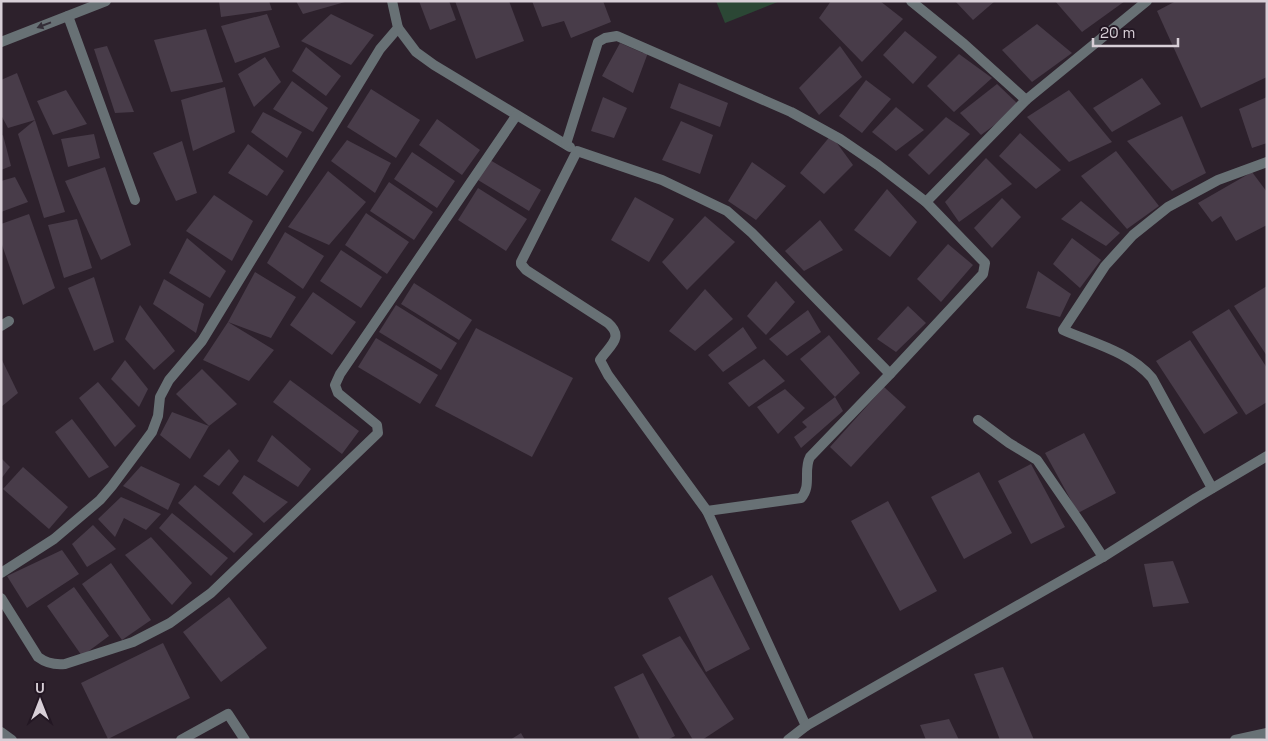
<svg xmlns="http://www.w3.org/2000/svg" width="1268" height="741" viewBox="0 0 1268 741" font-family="'Space Grotesk',sans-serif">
  <rect width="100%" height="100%" fill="#2d212c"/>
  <polygon fill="#2b4735" points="716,1 780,1 725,23"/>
  <g fill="#483c49">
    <polygon points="219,1 269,1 272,10 221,17"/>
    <polygon points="296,1 345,1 345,2 303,14"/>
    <polygon points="419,1 449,1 456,20 430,30"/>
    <polygon points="455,1 509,1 524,41 476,59"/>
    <polygon points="532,1 603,1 611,22 571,38 564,21 542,27"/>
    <polygon points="831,1 880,1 903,19 862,62 819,18"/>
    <polygon points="955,1 995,1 973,20"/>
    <polygon points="1055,1 1125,1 1082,32"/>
    <polygon points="1176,1 1264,1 1267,6 1267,77 1201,108 1157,11"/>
    <polygon points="267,14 280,47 235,63 221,26"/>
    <polygon points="331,14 374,35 351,65 301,41"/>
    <polygon points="1037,24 1072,53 1032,82 1002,50"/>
    <polygon points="206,29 223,82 171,92 154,40"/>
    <polygon points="905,31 937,57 913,84 883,55"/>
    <polygon points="620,43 643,53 649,50 633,93 602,76"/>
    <polygon points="107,46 134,112 115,113 94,49"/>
    <polygon points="840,46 862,77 819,115 799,88"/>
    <polygon points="306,47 341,76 326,96 292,71"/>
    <polygon points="959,54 992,78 954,112 927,86"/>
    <polygon points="265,57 281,82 254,107 238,74"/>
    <polygon points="17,73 35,120 8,128 1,115 1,80"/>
    <polygon points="1142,78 1161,104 1112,132 1093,108"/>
    <polygon points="866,80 891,99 862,133 839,116"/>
    <polygon points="292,81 328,108 313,132 273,109"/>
    <polygon points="679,83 728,103 720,127 670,108"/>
    <polygon points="997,84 1020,106 981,135 960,113"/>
    <polygon points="225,87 235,132 193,151 181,100"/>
    <polygon points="371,89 420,120 396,158 347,127"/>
    <polygon points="66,90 87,124 53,135 37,101"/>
    <polygon points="1069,90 1112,142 1069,162 1027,117"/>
    <polygon points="603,97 627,108 614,138 591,131"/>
    <polygon points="1267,97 1267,143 1252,148 1239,109"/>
    <polygon points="896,107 924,130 896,151 872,132"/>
    <polygon points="263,112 302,132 287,158 251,132"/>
    <polygon points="1182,116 1206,173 1172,191 1127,141"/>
    <polygon points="946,117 970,134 929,175 908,155"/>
    <polygon points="437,119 480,150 462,175 419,145"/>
    <polygon points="35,120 65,212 44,218 18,134"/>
    <polygon points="681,121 713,135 700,174 662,160"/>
    <polygon points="1020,133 1061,170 1036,189 999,156"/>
    <polygon points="94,134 100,158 68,167 61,139"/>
    <polygon points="3,135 11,166 1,170 1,136"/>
    <polygon points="831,135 853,165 824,194 800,173"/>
    <polygon points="347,140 391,163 375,193 331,161"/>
    <polygon points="182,141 197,193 176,201 153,153"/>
    <polygon points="248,144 284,171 267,196 228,173"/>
    <polygon points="1116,151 1159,206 1127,229 1081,176"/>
    <polygon points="412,152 455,181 437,208 394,179"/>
    <polygon points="986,158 1012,184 959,222 945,202"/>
    <polygon points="490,160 541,190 529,211 478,180"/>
    <polygon points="752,162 786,186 756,220 728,201"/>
    <polygon points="105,167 131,245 101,260 65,181"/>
    <polygon points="328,171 366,202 329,245 288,227"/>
    <polygon points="1252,172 1267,192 1267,225 1236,241 1221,216 1212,222 1198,203"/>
    <polygon points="15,177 28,202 1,212 1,181"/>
    <polygon points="389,182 433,212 414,240 370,211"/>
    <polygon points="478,188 527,219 506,251 458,220"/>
    <polygon points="887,189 917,222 890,257 854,230"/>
    <polygon points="214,195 253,221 232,261 186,231"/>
    <polygon points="635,197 674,219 649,262 611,240"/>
    <polygon points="1002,198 1021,217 992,248 974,228"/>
    <polygon points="1081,201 1120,233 1106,246 1061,219"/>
    <polygon points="366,213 409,242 387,274 345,245"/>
    <polygon points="29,214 55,288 23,305 1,242 1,224"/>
    <polygon points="705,216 735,242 687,290 662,262"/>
    <polygon points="77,219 92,268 64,278 48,225"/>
    <polygon points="820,220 843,250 804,271 785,251"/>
    <polygon points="285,232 324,256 303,289 267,263"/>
    <polygon points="187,238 226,271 210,298 169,273"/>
    <polygon points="1072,238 1101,260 1080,288 1053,264"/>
    <polygon points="948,244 973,265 941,302 917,279"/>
    <polygon points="341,250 382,277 361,308 320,281"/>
    <polygon points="1038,271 1071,294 1060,317 1026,308"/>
    <polygon points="255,272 296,297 271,338 228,322 274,350 249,381 203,360 228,322"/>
    <polygon points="94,277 114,342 94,351 68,288"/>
    <polygon points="164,279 204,304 196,333 153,304"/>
    <polygon points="776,281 795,302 766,335 747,316"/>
    <polygon points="414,283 472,320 459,340 401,304"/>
    <polygon points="1267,286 1267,356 1234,306"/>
    <polygon points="705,289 733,319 695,351 669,331"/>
    <polygon points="313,292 356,322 332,355 290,325"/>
    <polygon points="140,305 175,351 154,370 125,339"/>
    <polygon points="396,305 457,343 441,370 379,332"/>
    <polygon points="908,306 926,323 896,352 877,339"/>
    <polygon points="1229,309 1267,368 1267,402 1246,415 1192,332"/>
    <polygon points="808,310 821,332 787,356 769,339"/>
    <polygon points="743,327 757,348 723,372 708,355"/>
    <polygon points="476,328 573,378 532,457 435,406"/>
    <polygon points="829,335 860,373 835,397 800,359"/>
    <polygon points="376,338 438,375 420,404 358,367"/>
    <polygon points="1190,340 1238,413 1204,434 1156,361"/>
    <polygon points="1,358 18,393 1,407"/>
    <polygon points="764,359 785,381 749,407 728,383"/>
    <polygon points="125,360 148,389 139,407 111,379"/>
    <polygon points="202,369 237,404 209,426 176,394"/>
    <polygon points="290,380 359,431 342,454 273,402"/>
    <polygon points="98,382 136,426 115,447 79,398"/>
    <polygon points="884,387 906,407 851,467 830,447"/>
    <polygon points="785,389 805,408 778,434 757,407"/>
    <polygon points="835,397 843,411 801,448 794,437 807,427 802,422"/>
    <polygon points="172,412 209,426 190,459 160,435"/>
    <polygon points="72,419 109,467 89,478 55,432"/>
    <polygon points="1084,433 1116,493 1078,513 1045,453"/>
    <polygon points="272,435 311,469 298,487 257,461"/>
    <polygon points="229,449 239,461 219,486 203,476"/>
    <polygon points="1,458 10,467 1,479"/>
    <polygon points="1031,464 1065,527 1031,544 998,481"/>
    <polygon points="141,466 180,484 168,510 123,486"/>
    <polygon points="23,467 68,507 49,529 3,489"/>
    <polygon points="979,472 1012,533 964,559 931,497"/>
    <polygon points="244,475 288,502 264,523 232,493"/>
    <polygon points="195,485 253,534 234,553 178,503"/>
    <polygon points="121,497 161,514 146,530 124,518 115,537 98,519"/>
    <polygon points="888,501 937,591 900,611 851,521"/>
    <polygon points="172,513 228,558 211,576 159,528"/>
    <polygon points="93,525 116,549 87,567 72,544"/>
    <polygon points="151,537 192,583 172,605 125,555"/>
    <polygon points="62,550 79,574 27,608 7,576"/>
    <polygon points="1173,561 1189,603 1153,607 1144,564"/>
    <polygon points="111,563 151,620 122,640 82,584"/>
    <polygon points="712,575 750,649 706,672 668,598"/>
    <polygon points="74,587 109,636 82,656 47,606"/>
    <polygon points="229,597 267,648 221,682 183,632"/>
    <polygon points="680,636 734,719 702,740 693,740 642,655"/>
    <polygon points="163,643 190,698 108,739 81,683"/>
    <polygon points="1003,667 1034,740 1000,740 974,674"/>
    <polygon points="643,673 675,736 667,740 640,740 614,687"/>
    <polygon points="949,719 959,740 926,740 920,725"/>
    <polygon points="521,733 525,740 510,740"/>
  </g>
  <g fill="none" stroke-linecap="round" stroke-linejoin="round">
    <g stroke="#687175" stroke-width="10">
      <polyline points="911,1 964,44 1026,100 926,202"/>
      <polyline points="68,16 135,200"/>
      <polyline points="398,28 416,52 434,65 570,147"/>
      <polyline points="1,42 106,1"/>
      <polyline points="1026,100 1147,1"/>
      <path d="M566,144L598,42L605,38L617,36L791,112L840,139L878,165L926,202L985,263L983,274L890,374L810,457C803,470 812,486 801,498L707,511"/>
      <polyline points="1,326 9,321"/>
      <polyline points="978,420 1009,443 1037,460 1082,525 1103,557"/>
      <path d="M1212,488L1152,378C1130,352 1093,343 1063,330L1105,266L1133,235L1168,207L1218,180L1267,162"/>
      <polyline points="1,573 54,539 100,500 112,486 152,432 158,416 160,397 169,380 202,341 380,49 398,28 392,1"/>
      <path d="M1,598L38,657C46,663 55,665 65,664L133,642L170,623L211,593L378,433L377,425L338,393L335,385L340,374L516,116"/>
      <path d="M806,726L707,511L608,375L600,360C609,346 625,338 608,323L526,270L521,264V262L577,151L662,180L727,211L752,233L890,374"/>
      <polyline points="1,732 12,740"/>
      <polyline points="181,740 228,714 245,740"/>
      <polyline points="788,740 806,726 1103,557 1196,498 1267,456"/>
      <polyline points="1235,740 1267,733"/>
    </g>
  </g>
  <defs><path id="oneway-solid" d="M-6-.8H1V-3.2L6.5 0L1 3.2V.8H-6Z" transform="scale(1.25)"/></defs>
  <use fill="#342e38" href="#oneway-solid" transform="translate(44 25) rotate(159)"/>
  <rect width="1268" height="741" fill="none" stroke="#d8cfd7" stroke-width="5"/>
  <g transform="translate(40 701)" stroke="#231723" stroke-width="4" paint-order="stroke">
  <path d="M0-4L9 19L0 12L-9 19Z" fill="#d8cfd7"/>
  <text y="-8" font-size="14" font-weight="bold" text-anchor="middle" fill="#d8cfd7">U</text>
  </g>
  <path d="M1093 38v8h85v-8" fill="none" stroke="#d8cfd7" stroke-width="2.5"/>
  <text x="1100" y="38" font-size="15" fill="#d8cfd7" stroke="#231723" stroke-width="4" paint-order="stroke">20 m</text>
</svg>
